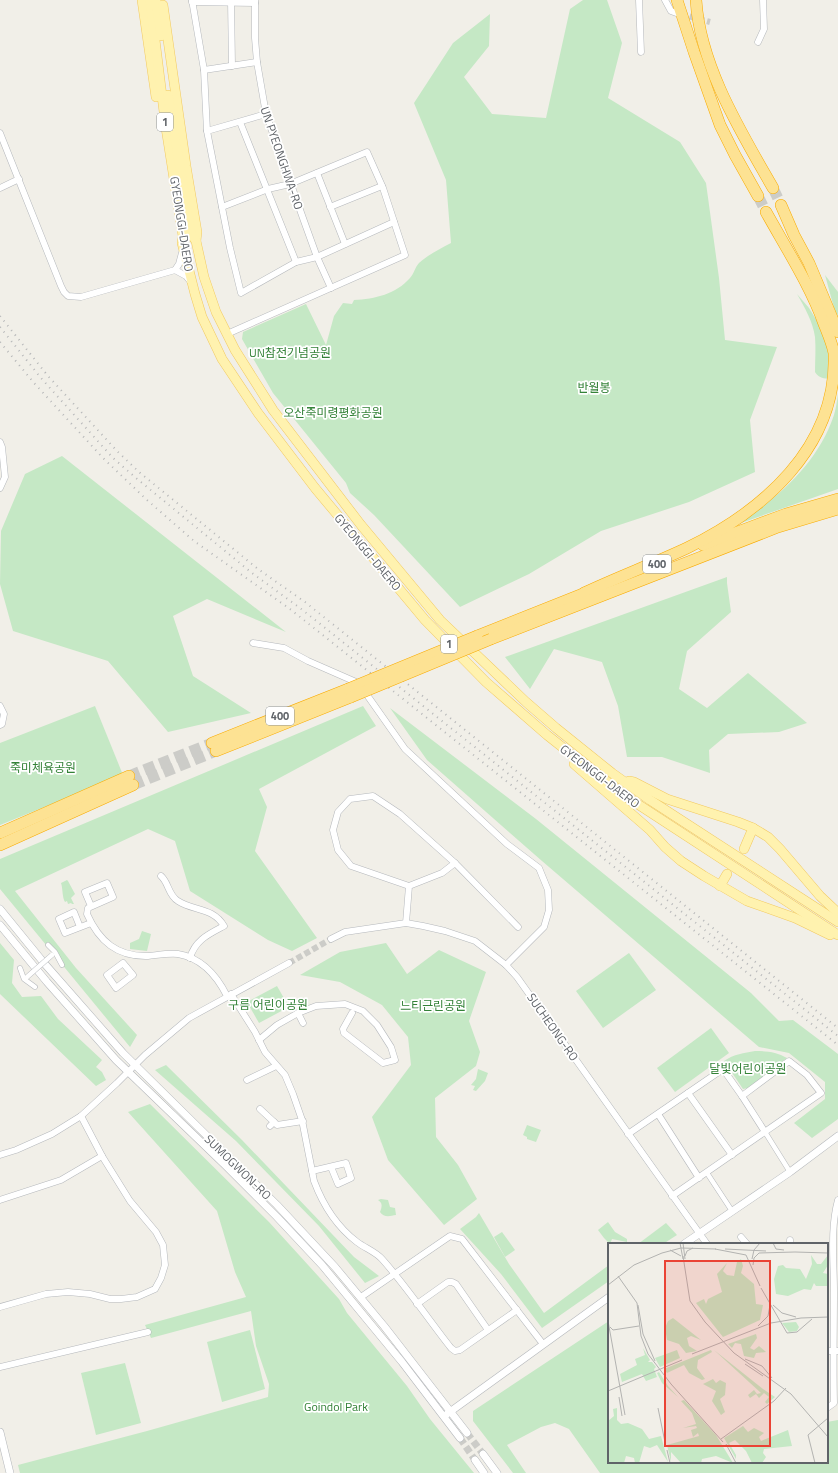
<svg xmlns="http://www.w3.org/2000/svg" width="838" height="1473" viewBox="0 0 838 1473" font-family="'Titillium Web','Noto Sans KR',sans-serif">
  <rect width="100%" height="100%" fill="#f1efe8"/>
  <g fill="#c5e8c5">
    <path d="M583,0H607L622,43L608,98L680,142L706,183L719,278L725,340L777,347L750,420L755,472L689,502L601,531L529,574L460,607L374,515L350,493L346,483L273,393L242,339L243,332L306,304L326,345L334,316L343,303L352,304L354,300C375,299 396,294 410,278C414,274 415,267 419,263C429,254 440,249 451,243L446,180L414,103L453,43L490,14L489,46L464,77L492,114L546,118L570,9Z"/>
    <polygon points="825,275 838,292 838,316 834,308"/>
    <path d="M797,294L809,308L817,321L830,353L828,379C822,378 818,377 815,372C815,360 816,348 815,337C813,322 805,308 797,294Z"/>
    <path d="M838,394V489L738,524C779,497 818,463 834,415C836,408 837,401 838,394Z"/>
    <polygon points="62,456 286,632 207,599 173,616 193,676 251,713 168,732 108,661 13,631 0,584 1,531 25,474"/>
    <polygon points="727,577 727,583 731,612 687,651 679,689 707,708 748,673 807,723 779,732 728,734 709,750 710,773 662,757 627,757 618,706 602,662 554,649 530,689 505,657"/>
    <polygon points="95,706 123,775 0,825 0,743"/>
    <polygon points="363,706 376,726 259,789 267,807 255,851 317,938 292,951 268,940 190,891 175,841 148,829 15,891 76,968 137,1035 130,1047 0,889 0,859"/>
    <polygon points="390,708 536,819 751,993 779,1021 793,1020 838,1054 838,1119 812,1138 794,1123 825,1099 825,1082 789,1053 759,1047 542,861 427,760"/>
    <path d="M67,880L68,881L75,894L71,898L74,904H72L71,903L68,904L67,901L65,902C62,897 63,889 61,883Z"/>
    <polygon points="142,931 151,934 147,951 130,949 130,943 139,939"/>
    <polygon points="0,943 14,960 12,983 22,997 41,996 58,1019 102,1060 96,1067 102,1072 106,1080 96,1086 0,994"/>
    <polygon points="386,943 407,974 439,950 486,972 469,1021 480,1052 476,1066 435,1098 436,1137 458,1165 477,1199 444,1225 388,1160 372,1117 411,1065 408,1037 382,1005 340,982 300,975 340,952"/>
    <polygon points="629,953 656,990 603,1028 576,991"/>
    <polygon points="277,986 289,1007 259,1023 247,1002"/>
    <polygon points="711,1028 729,1053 675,1092 657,1068"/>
    <path d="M755,1051C767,1051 777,1052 787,1058L748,1088L743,1089L724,1061C734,1054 744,1053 755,1051Z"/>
    <polygon points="166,1065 242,1140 354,1257 379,1276 365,1283 319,1226 236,1141 155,1070"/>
    <polygon points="478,1069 488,1073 485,1081 476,1091 473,1090 475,1086 471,1085 476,1079"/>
    <polygon points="150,1104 269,1222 339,1299 347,1313 407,1386 430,1419 474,1473 20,1473 18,1465 147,1431 268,1397 269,1384 256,1346 251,1311 151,1338 145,1325 246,1297 235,1272 217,1211 128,1112"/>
    <polygon points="527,1125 541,1130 536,1142 527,1139 527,1137 523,1135"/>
    <path d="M381,1199L388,1200L390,1207L395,1208L396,1215C390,1216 384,1218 380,1212C382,1207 383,1203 378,1200Z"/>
    <polygon points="479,1213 509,1264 544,1313 609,1265 609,1281 542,1328 501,1274 460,1229 476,1217"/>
    <polygon points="608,1222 615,1232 627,1239 627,1242 612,1239 610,1244 604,1238 598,1230"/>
    <polygon points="666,1223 677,1235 663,1244 638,1244"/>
    <polygon points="502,1232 515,1250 505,1257 494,1237"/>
    <polygon points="609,1321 609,1462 827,1462 827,1422 838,1420 838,1473 600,1473 569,1429 555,1423 541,1427 507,1445 526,1473 513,1473 473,1421 473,1411"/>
    <polygon points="250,1330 265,1389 222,1402 207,1342"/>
    <polygon points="125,1363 141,1423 96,1435 81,1373"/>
  </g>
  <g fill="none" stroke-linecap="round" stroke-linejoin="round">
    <g stroke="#ccccc8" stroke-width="6" stroke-dasharray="6 3" stroke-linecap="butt">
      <polyline points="681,14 710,22"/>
      <polyline points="289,963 331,939"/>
    </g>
    <g stroke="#ccccc8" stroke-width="7" stroke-dasharray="7 3.5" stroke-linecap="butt">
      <polyline points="467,1433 483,1454"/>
      <polyline points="460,1438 475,1460"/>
    </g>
    <g stroke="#ccccc8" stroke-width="11" stroke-dasharray="11 5.5" stroke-linecap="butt">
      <polyline points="773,188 781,205"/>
      <polyline points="758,196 766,212"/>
      <polyline points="129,776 212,743"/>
      <polyline points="133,785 216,751"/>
    </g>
    <defs>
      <g id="pedestrian">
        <polyline points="48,945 55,952 62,965"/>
        <polyline points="20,968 24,979 35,987"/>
        <polyline points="765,1132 790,1172"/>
        <polyline points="707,1173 732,1211"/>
      </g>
      <g id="minor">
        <polyline points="192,0 204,70 207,131 230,248 241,293 296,262 317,257 394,222"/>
        <polyline points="231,0 232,66"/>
        <polyline points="255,0 255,38 257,62 266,114 304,221 317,257 331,288"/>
        <polyline points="639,0 641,52"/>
        <polyline points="665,0 671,11 679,14"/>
        <polyline points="192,2 255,3"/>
        <polyline points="758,42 764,29 763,0"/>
        <polyline points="204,70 257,62"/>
        <polyline points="240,122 296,262"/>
        <polyline points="207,131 266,114"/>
        <polyline points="0,133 61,286 64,292 68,296 81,297 175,270 179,264 183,249"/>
        <polyline points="317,173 345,244"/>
        <polyline points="0,188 19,179"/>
        <polyline points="222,207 268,189 290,184 367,152 383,188 405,255 227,334"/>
        <polyline points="330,207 382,186"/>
        <polyline points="175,270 186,276 191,282"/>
        <polyline points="0,442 2,447 5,477 0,488"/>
        <polyline points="253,643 284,648 308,661 356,682 367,695 405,749 507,844 539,868 548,890 549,910 544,927 506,965"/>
        <polyline points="0,706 4,714 2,724 0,725"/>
        <path d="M161,876C169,883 168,895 178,901C193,911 213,907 224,926C209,934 195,940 190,958"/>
        <polyline points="409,886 351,866 338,850 333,830 338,812 350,799 373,796 400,814 455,863"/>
        <path d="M91,906L85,892L107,883L113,897L88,908L87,914C99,941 117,957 148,956C158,955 168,953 178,954C202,958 217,976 227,996"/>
        <polyline points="406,923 409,886 442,873 455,863 518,927"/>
        <polyline points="80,927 74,912 59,919 65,933 91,923"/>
        <polyline points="331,939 345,932 406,923 423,926 445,931 475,941 506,965 517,977 707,1244"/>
        <polygon points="123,963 133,975 116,988 107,975"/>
        <path d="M231,994L255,1032L265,1052L285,1075L293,1094L302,1120L314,1181C323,1205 336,1226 357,1242C365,1248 376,1252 382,1259C407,1287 428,1319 451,1348L455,1351L460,1350L517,1310"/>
        <polyline points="298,1013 316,1006 345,1004 363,1011 377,1025 391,1047 395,1060 383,1063 344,1033 343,1029 352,1013"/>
        <polyline points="259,1040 277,1025 298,1013 303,1023"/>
        <polyline points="247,1080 276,1066"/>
        <polyline points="688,1093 732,1155"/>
        <polyline points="742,1096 765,1132"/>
        <polyline points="260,1109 274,1122"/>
        <polyline points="658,1114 699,1178"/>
        <polyline points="270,1126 274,1122 277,1125 303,1121"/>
        <polyline points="628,1134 723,1069 742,1096 789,1061 807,1075 821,1093 672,1196"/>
        <polyline points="0,1155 16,1150 52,1134 81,1116 117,1083 145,1055 189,1018 289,963"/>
        <polyline points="312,1171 346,1163 351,1178 338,1184 331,1167"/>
        <polyline points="0,1200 61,1180 102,1156 81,1116"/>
        <polyline points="741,1237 747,1244"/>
        <polyline points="790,1244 790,1240"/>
        <polyline points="361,1297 450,1236 462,1239 543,1344"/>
        <polyline points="417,1304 448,1282 452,1282 456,1284 488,1330"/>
        <polyline points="0,1307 46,1294 68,1292 90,1294 110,1299 121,1299 137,1297 155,1289 161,1278 165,1265 163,1245 156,1232 130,1201 102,1156"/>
        <polyline points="827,1351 838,1351"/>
        <polyline points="0,1367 148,1332"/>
        <path d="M827,1408L834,1403C833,1366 834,1329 834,1292C834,1261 830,1229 838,1200"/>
      </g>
      <g id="tertiary">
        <polyline points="0,909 44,963 123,1053 277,1205 335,1267 384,1326 467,1433"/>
        <polyline points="0,925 47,982 116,1060 225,1165 277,1217 322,1265 402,1362 460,1438"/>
        <polyline points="684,1244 790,1172 838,1136"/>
        <polyline points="447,1414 609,1297"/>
        <polyline points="0,1432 10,1473"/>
        <polyline points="483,1454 497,1473"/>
        <polyline points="475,1460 484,1473"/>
      </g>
      <g id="primary">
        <polyline points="142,0 156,97"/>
        <polyline points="150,0 166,128 183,236 182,243 195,294 202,317 222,359 258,413 315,488 425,620 486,682 547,735 595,773 636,803 838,935"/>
        <polyline points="156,0 161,36"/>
        <polyline points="163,5 186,166 197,232 196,241"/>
        <polyline points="168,95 191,234 196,241 204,277 216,312 235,350 273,410 361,525 440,620 526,702 556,728 612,773 650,800 838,922"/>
        <polyline points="574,764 650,830 665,847 681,861 704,876 747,901 795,918 830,935"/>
        <polyline points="629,781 634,782 667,799 738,822 753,828 768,837 780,849 820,896 838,913"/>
        <polyline points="744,849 753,828"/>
        <polyline points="720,886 727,874"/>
      </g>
      <g id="motorway">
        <polyline points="677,0 694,52 720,125 735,155 758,196"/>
        <path d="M696,0C700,66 741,132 773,188"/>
        <polyline points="781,205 794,235 809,263 838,332"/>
        <polyline points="703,545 786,514 838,499"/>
        <path d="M584,593C618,577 653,564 687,548C761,512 838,448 834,353C832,343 828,334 824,324C811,287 786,248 766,212"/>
        <polyline points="477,636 590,591"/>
        <polyline points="491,639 778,527 838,509"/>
        <polyline points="212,743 348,689"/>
        <polyline points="216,751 351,697"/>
        <polyline points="0,833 129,776"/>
        <polyline points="0,845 133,785"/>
      </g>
    </defs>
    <use href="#pedestrian" stroke="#b5b8bc" stroke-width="5.5"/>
    <use href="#minor" stroke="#b5b8bc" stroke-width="7"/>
    <use href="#tertiary" stroke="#b5b8bc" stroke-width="8"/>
    <use href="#primary" stroke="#f2c960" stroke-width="10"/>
    <use href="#motorway" stroke="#f9ab00" stroke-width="12"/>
    <use href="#pedestrian" stroke="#fff" stroke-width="4.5"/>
    <use href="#minor" stroke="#fff" stroke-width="6"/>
    <use href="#tertiary" stroke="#fff" stroke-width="7"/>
    <use href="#primary" stroke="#fff2af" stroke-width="9"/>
    <use href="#motorway" stroke="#fde293" stroke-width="11"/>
    <g stroke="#b6b7b8" stroke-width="2" stroke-dasharray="1 5" stroke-linecap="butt">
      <polyline points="0,316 48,376 117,451 139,472 258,569 305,602 838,1028"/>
      <polyline points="0,327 41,378 113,458 136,478 252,573 300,608 838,1036"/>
      <polyline points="0,342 34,383 103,458 147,500 194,541 290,609 838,1045"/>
    </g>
    <defs>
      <polyline id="pedestrian-bridge" points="27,977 52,955"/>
      <g id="motorway-bridge">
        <polyline points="348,689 477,636"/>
        <polyline points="351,697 491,639"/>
      </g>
    </defs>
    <use href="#pedestrian-bridge" stroke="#b5b8bc" stroke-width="5.5" stroke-linecap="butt"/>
    <use href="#motorway-bridge" stroke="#f9ab00" stroke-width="12" stroke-linecap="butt"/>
    <use href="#pedestrian-bridge" stroke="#fff" stroke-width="4.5"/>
    <use href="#motorway-bridge" stroke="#fde293" stroke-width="11"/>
  </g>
  <g text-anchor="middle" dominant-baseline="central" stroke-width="3.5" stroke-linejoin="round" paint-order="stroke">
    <g fill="#fff" stroke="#8f9295" stroke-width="1">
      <rect x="157" y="113" width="16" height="18" rx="3"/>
      <rect x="643" y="555" width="28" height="18" rx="3"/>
      <rect x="441" y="635" width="16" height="18" rx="3"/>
      <rect x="266" y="707" width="28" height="18" rx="3"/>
    </g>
    <g font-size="11" font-weight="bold" fill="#5f6368">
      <text x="165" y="122">1</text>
      <text x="657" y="564">400</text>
      <text x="449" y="644">1</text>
      <text x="280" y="716">400</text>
    </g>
    <g font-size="12" fill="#5f6368" stroke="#fff">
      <text transform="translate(282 158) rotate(71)">UN PYEONGHWA-RO</text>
      <text transform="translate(182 224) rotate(81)">GYEONGGI-DAERO</text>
      <text transform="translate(368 552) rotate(50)">GYEONGGI-DAERO</text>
      <text transform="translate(600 776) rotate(37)">GYEONGGI-DAERO</text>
      <text transform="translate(553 1027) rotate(55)">SUCHEONG-RO</text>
      <text transform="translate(238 1167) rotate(44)">SUMOGWON-RO</text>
    </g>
    <g font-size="12" fill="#348238" stroke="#fff">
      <text x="290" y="352">UN참전기념공원</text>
      <text x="594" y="387">반월봉</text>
      <text x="333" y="412">오산죽미령평화공원</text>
      <text x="43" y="767">죽미체육공원</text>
      <text x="268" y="1004">구름 어린이공원</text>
      <text x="433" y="1005">느티근린공원</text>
      <text x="748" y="1068">달빛어린이공원</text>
      <text x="336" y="1406">Goindol Park</text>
    </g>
  </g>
  <g transform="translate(608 1243)">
    <rect width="220" height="220" fill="#f1efe8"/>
    <path d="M203,12L209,21H213L220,12V22L215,30L220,31V43H208L206,40L203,47L196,46L180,53L168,51L166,36L170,23L175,22L178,25L192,26L198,36L204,21ZM133,16L135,23L133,30L146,41L148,61L155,62L152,77L115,94L88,60L96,56L98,61L100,56L114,49L109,31L119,20L115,28L119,32L126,33L129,19ZM65,75L93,97L83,93L79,95L81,103L89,108L78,110L71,101L59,97L57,85L60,78ZM188,79L191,84L189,88L181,89L174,80ZM148,91L149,95L142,105L146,107L151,103L158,109L148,110L146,115L136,113L133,101L127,100L124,105L120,101ZM35,105L42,117L40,119H44L48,124L46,126L49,134L38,138L34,131L14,139L12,131L29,122L27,116L37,112ZM69,107L72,115L52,124L47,115ZM103,107L104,109L90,117L89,125L97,136L94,137L81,130L76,122L59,130L73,149L56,126ZM106,107L155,146L167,154L159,161L157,159L161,154L156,150L151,155L148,151L142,155L140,152L146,147L149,151L153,150ZM51,129L60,143L70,154L54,140L49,130ZM105,136L108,140L112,137L118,140L117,152L112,156L117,169L113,172L104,158L108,148L95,141ZM76,157L108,192L125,220L108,213L94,216L93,220H73L63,209V219L59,202L91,193L90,190L85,194L83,187L89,185L88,183L75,185L88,181L84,170L73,158ZM9,165V177L13,181L20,180L34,186L41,196L53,193L60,219L49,202L42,205L36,203L31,220H27L26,215L18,213L16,220H0V178L6,173L5,166ZM135,183L140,189L146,185L156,190L151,194L153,198L180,187L184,203L156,206L155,210L158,214L154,220H144L138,208L127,197L121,200L128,212V216L116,195Z" fill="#c5e8c5"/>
    <path fill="none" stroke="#b3b3b1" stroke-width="1" d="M72,0L75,16M75,0L77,16M165,0L168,6L176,7M107,6L138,12L152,43M117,6L158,8M62,7L73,13M187,9L220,10M75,13L82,58L97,79L126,110L183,151L220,194M77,13L79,8L85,5M144,16L146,7L152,0M145,22L146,15L151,10L187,9M10,33L29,60L33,93L40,111L63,141L115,199M0,42L26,22L54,10L73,5L108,6M153,45L179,90L189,89L204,76M30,62L35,91L47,118M165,62L174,70L188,74M0,78L17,172M150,83L160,73L162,62M2,84L5,87L31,83M84,111L163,80L193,75L220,74M137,116L154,123L164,135M137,121L155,133M0,148L74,117M11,154L14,173M50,165L58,204M113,196L166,158L178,145M118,201L128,220M59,207L62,220M207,220L200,192L220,175"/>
    <path fill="#ea4335" fill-opacity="0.15" stroke="#ea4335" stroke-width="2" d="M57,18H162V203H57Z"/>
    <rect width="220" height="220" fill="none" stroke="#5f6368" stroke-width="2"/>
  </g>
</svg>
